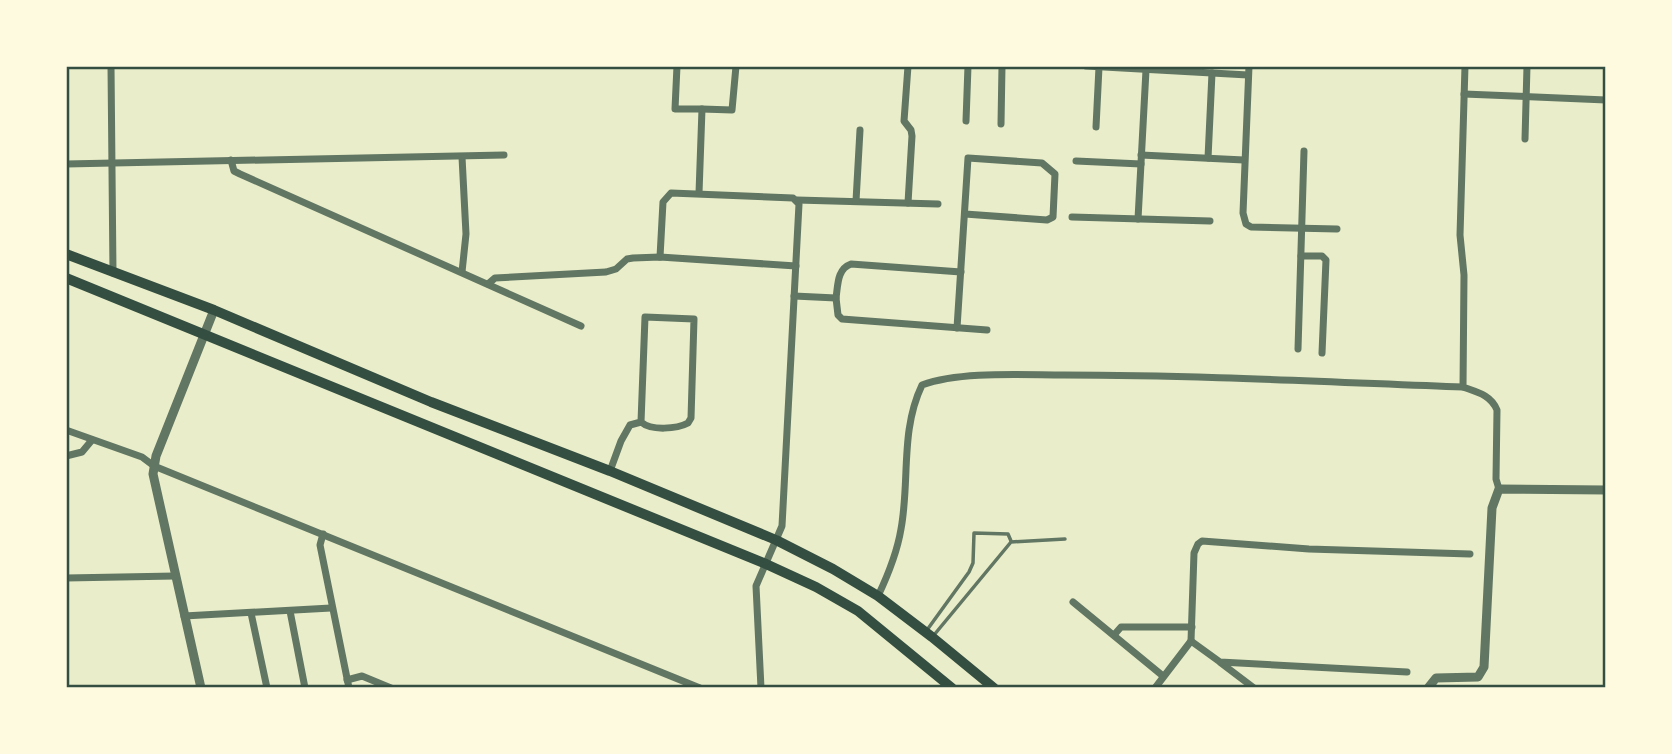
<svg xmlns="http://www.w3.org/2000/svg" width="1672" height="754" viewBox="0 0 1672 754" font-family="'Noto Sans',sans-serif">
  <rect width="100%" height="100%" fill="#e9edc9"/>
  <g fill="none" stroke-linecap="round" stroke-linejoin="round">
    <g stroke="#617663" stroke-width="3.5">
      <polyline points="927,630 969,572 973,563 974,533 1008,534 1011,541"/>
      <polyline points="934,635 1011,542 1065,539"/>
    </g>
    <g stroke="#617663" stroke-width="7">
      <polyline points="111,66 113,273"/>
      <polyline points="677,66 675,109 702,109 699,193"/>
      <polyline points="908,66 904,121 911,130 912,136 908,203"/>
      <polyline points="1086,66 1248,75"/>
      <polyline points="1249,66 1243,213 1246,224 1251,227 1337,229"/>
      <path d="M1465,66L1460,235L1464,275L1463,387C1477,392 1491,395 1497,410L1496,479L1499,489"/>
      <polyline points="1464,94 1606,100"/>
      <polyline points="702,109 732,110 736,66"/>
      <polyline points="966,121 968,66"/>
      <polyline points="1001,124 1002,66"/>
      <polyline points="1096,127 1099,67"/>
      <polyline points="1525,139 1527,66"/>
      <polyline points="1141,155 1244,160"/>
      <polyline points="462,157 466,234 462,272"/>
      <polyline points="1208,158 1212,73"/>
      <polyline points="231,160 234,171 240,174 581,326"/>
      <polyline points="1076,161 1141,164"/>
      <polyline points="66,164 504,155"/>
      <polyline points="797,200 938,204"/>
      <polyline points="856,201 860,130"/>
      <polyline points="1072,217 1210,221"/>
      <polyline points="1138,219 1146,70"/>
      <polyline points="1301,256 1322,256 1326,260 1322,353"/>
      <polyline points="660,257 663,202 671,193 793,198 799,204 782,526 756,586 761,688"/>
      <polyline points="488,284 495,278 606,272 616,269 627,259 633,258 660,257 796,266"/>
      <path d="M794,296L836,298C838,285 837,269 851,264L961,272"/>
      <polyline points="836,298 838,315 842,319 987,330"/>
      <polyline points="957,328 968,158 1042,163 1055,174 1053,217 1047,220 965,214"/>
      <polyline points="1298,349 1304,151"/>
      <polyline points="66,430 142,457 154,466 700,688"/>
      <polyline points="66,456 82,452 92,440"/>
      <path d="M610,471L621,441L630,425L641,422C651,431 677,429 688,423L691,418L694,319L645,317L641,422"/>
      <polyline points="323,534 320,545 349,688"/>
      <polyline points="66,578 175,576"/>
      <path d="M878,596C888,575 897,553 901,529C910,481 900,431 922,385C961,371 1022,375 1064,375C1197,375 1330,382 1463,387"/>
      <polyline points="1073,602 1163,676"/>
      <polyline points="290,611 305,688"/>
      <polyline points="251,613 267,688"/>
      <polyline points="184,616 331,608"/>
      <polyline points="1114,635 1121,627 1192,627"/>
      <polyline points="1191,641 1194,553 1198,544 1202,541 1309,549 1470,554"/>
      <polyline points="1221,663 1254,688"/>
      <polyline points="347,680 362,676 391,688"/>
      <polyline points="1155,688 1191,641 1220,662 1407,672"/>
    </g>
    <g stroke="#617663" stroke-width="9">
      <polyline points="201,688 153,474 156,456 214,310"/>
      <polyline points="1428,688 1436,678 1478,677 1484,667 1492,508 1499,489 1606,490"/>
    </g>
    <g stroke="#344e41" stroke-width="10">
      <polyline points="66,254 214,310 431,402 610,471 776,540 833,569 878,596 932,637 994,688"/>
      <polyline points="66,278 766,564 816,587 858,611 952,688"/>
    </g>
  </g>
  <rect width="1672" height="754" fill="none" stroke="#fefae0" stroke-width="136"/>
  <rect x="68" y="68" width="1536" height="618" fill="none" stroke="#344e41" stroke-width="2.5"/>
</svg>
